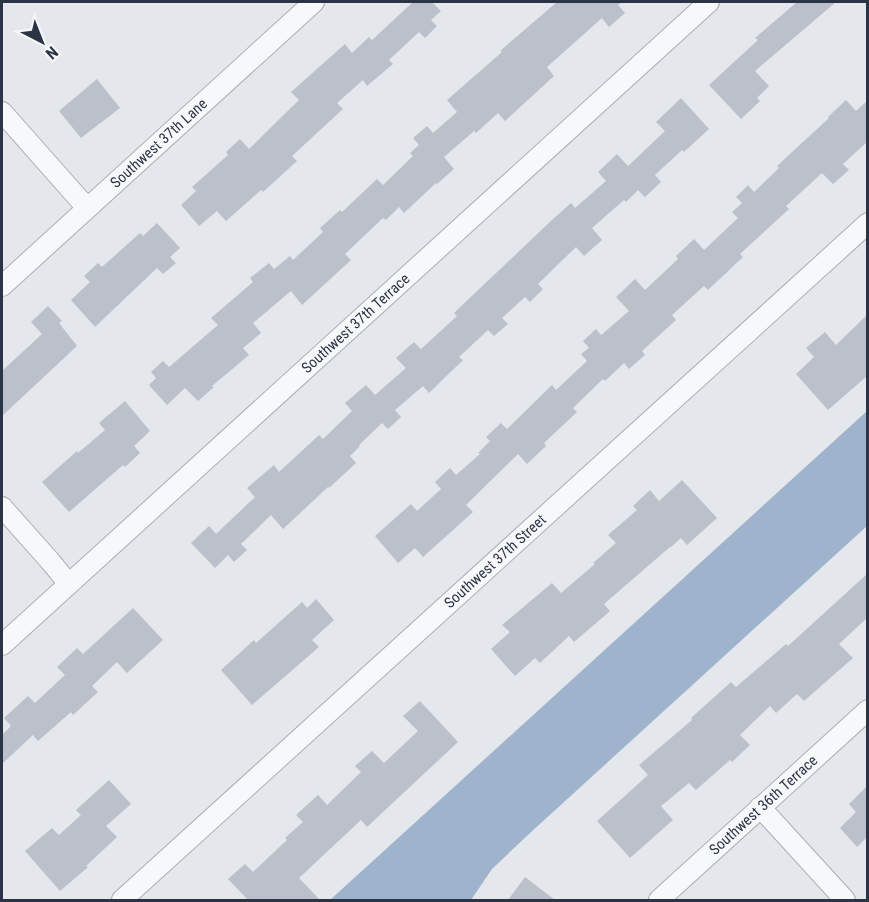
<svg xmlns="http://www.w3.org/2000/svg" width="869" height="902" viewBox="0 0 869 902" font-family="'Roboto Condensed',sans-serif">
  <rect width="100%" height="100%" fill="#e4e7ec"/>
  <polygon fill="#9fb4cc" points="867,411 867,526 530,833 492,869 471,900 330,900"/>
  <g fill="#bbc0ca">
    <polygon points="413,2 432,2 441,11 431,20 437,26 425,38 419,32 389,60 393,64 367,86 363,80 337,103 343,109 292,156 297,161 263,192 261,190 226,221 217,211 199,226 181,205 196,191 192,187 228,155 226,152 240,139 249,149 299,100 291,92 345,44 352,53 369,37 372,40"/>
    <polygon points="557,2 622,2 618,5 625,13 609,27 602,18 547,67 554,76 505,121 498,113 476,133 474,131 444,157 454,169 437,184 436,183 404,213 399,207 386,220 383,218 345,254 351,260 302,305 291,291 253,323 261,333 243,348 249,355 212,386 214,387 198,401 185,388 167,405 149,385 156,378 151,372 163,361 169,367 218,325 211,318 253,282 250,278 269,263 274,269 290,256 293,260 323,232 320,228 340,210 342,212 377,179 383,185 413,156 410,153 419,145 413,138 427,126 433,133 457,112 447,100 502,52 500,51"/>
    <polygon points="797,2 836,2 755,71 769,86 757,98 760,101 741,119 709,85 758,40 755,38"/>
    <polygon points="97,79 120,108 81,138 59,111"/>
    <polygon points="681,98 709,129 684,152 682,150 655,175 661,182 645,197 638,190 626,202 624,200 592,228 602,240 584,256 576,247 538,284 543,289 530,302 525,297 502,318 508,324 494,336 488,330 459,357 463,360 429,393 423,386 395,410 401,417 388,429 382,423 359,445 360,446 350,456 356,463 329,488 328,487 283,529 271,515 241,544 247,550 234,562 228,555 215,568 191,543 209,526 216,534 255,497 247,488 274,465 279,472 319,435 323,439 352,411 345,403 366,385 375,395 406,368 396,358 414,342 421,349 457,316 454,313 552,220 571,203 575,208 606,181 598,172 617,154 628,166 665,131 656,122"/>
    <polygon points="846,100 856,111 867,101 867,142 843,164 849,170 833,184 822,173 786,206 789,209 740,254 743,257 708,290 704,286 672,315 676,320 642,351 645,355 629,369 624,363 605,381 603,379 573,408 577,412 544,443 546,446 527,464 518,454 466,505 473,512 423,557 415,548 398,563 375,536 411,504 417,511 441,489 435,482 450,468 456,475 480,454 478,453 490,441 486,437 501,423 507,429 552,385 556,390 587,361 581,354 589,348 583,341 596,329 601,335 629,311 616,297 635,279 645,290 678,259 676,256 694,239 704,250 738,218 732,212 742,203 736,197 748,185 754,192 779,168 777,166 829,118 828,117"/>
    <polygon points="157,223 180,248 170,257 176,263 163,274 157,268 95,327 71,300 90,282 84,276 98,263 102,267 140,233 143,236"/>
    <polygon points="48,306 62,321 59,323 77,346 2,416 2,371 42,334 31,322"/>
    <polygon points="867,315 867,376 828,410 796,374 814,357 806,348 825,332 836,345"/>
    <polygon points="125,401 150,431 134,446 140,453 125,467 123,465 69,512 42,482 77,451 78,453 105,430 99,423"/>
    <polygon points="682,480 717,518 687,545 681,538 671,547 670,547 604,604 610,611 574,642 569,636 540,663 535,658 515,676 491,649 510,632 502,625 552,583 561,593 595,564 593,563 616,543 608,535 637,510 633,506 650,490 659,501"/>
    <polygon points="867,574 867,618 839,644 853,658 804,701 797,694 776,713 770,706 740,735 750,745 732,762 730,760 696,790 689,783 661,806 673,820 630,858 597,821 648,775 639,765 692,720 691,718 731,682 736,687 786,644 788,646"/>
    <polygon points="316,599 334,620 312,640 319,647 252,705 221,670 254,640 256,643 302,602 307,608"/>
    <polygon points="133,608 163,640 127,673 117,662 92,686 98,692 73,715 71,712 38,741 33,735 2,764 2,735 11,726 4,718 28,696 35,703 65,675 57,667 77,648 83,654"/>
    <polygon points="420,701 458,742 367,827 361,820 299,878 320,900 248,900 228,879 245,864 253,872 287,840 285,838 303,822 296,815 318,795 327,805 361,772 355,766 372,751 384,763 418,731 403,716"/>
    <polygon points="109,780 131,804 106,826 117,837 86,866 88,867 60,891 25,851 52,828 59,835 81,815 76,810"/>
    <polygon points="867,786 867,837 857,847 840,828 856,812 849,804"/>
    <polygon points="525,877 555,900 508,900"/>
  </g>
  <g fill="none" stroke-linecap="round" stroke-linejoin="round">
    <defs>
      <g id="street">
        <polyline points="2,112 87,208"/>
        <path id="s1" d="M2,286L314,2"/>
        <polyline points="2,507 50,561 69,584"/>
        <path id="s2" d="M2,645L709,2"/>
        <polyline points="760,807 845,900"/>
        <path id="s3" d="M122,900L868,223"/>
        <path id="s4" d="M659,900L868,710"/>
      </g>
    </defs>
    <use href="#street" stroke="#a9aeb7" stroke-width="22"/>
    <use href="#street" stroke="#f7f8fa" stroke-width="20"/>
  </g>
  <g text-anchor="middle" dominant-baseline="central" stroke-width="4.5" stroke-linejoin="round" paint-order="stroke">
    <g font-size="15" fill="#2b3445" stroke="#f4f6f9">
      <text stroke="none"><textPath href="#s1" startOffset="212">Southwest 37th Lane</textPath></text>
      <text stroke="none"><textPath href="#s2" startOffset="478">Southwest 37th Terrace</textPath></text>
      <text stroke="none"><textPath href="#s3" startOffset="504">Southwest 37th Street</textPath></text>
      <text stroke="none"><textPath href="#s4" startOffset="141">Southwest 36th Terrace</textPath></text>
    </g>
  </g>
  <rect width="869" height="902" fill="none" stroke="#2b3445" stroke-width="6"/>
  <g transform="translate(42 42) rotate(138)" stroke="#f4f6f9" stroke-width="4.5" paint-order="stroke">
  <path d="M0-4.5L10 22L0 15L-10 22Z" fill="#2b3445"/>
  <text y="-9" font-size="16" font-weight="bold" text-anchor="middle" fill="#2b3445">N</text>
  </g>
</svg>
